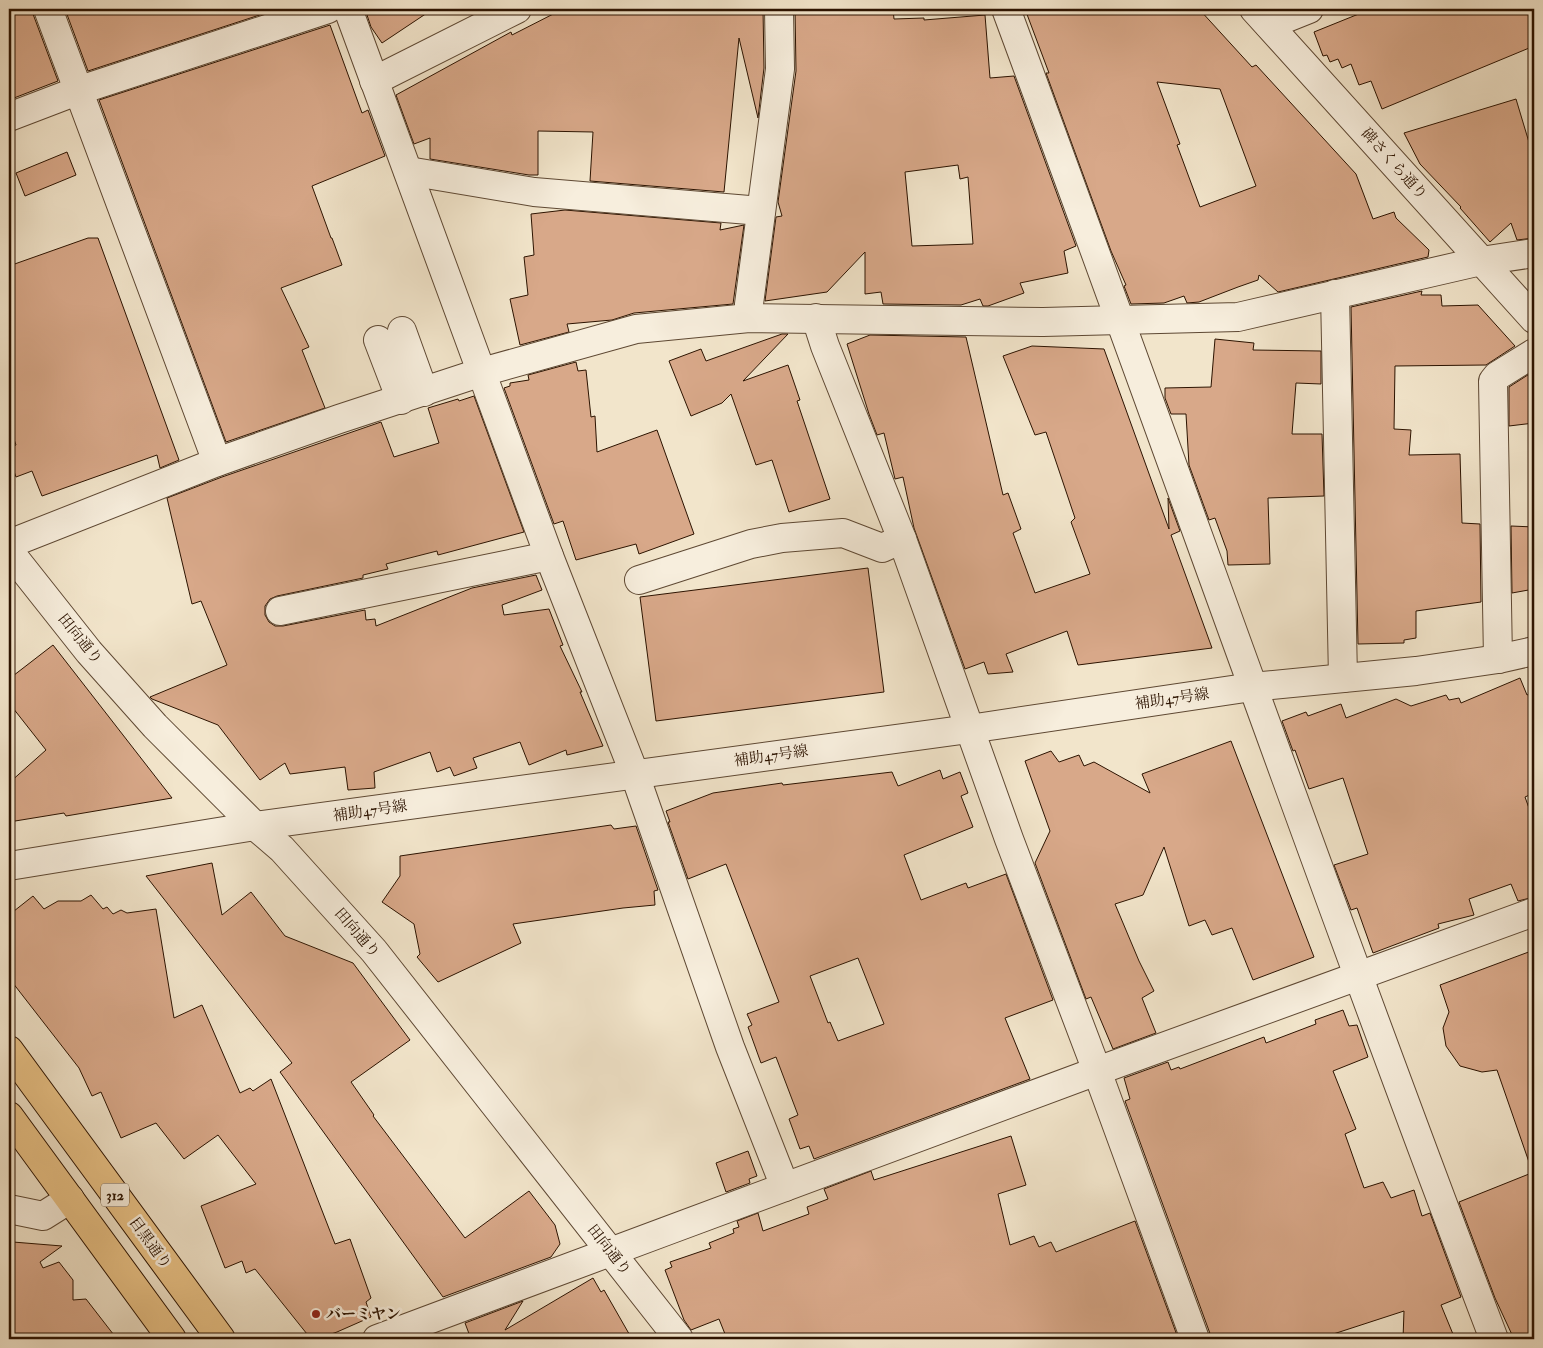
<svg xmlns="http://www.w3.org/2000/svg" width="1543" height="1348" viewBox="0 0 1543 1348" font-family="'IM FELL Double Pica','Noto Serif JP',serif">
  <rect width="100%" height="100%" fill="#f2e5cb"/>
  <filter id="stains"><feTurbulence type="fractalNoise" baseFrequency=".004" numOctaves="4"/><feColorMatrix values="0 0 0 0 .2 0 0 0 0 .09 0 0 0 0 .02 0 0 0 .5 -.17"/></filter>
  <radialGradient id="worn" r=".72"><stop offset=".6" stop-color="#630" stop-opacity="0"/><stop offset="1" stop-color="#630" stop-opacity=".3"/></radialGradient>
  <g fill="#d8a889" stroke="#2c1300" fill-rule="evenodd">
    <polygon points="9,9 33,9 33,14 58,81 14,98 9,84"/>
    <polygon points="65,9 278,9 88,71"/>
    <polygon points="365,9 433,9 382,43 371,27"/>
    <polygon points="563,9 763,9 764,68 758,118 739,38 724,192 590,181 593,132 538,131 538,175 529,175 430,159 430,138 414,144 396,95 511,32 512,35"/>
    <path d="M795,9H893L894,19L924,18V20L985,15L990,78L1014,76L1076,246L1064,251L1068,273L1020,283L1024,293L988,306H983L980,299L961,305L883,304L881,292L865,294V252L827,292L765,301L776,217L782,216L778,202L796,71ZM958,165L960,179L968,177L973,244L912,246L905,172Z"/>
    <path d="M1025,9H1199L1252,67L1256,65L1356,174L1373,219L1394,212L1396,218L1429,250L1428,257L1278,292L1259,275L1258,280L1238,287L1199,302L1187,303L1184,296L1164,303L1131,304L1124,286L1126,285L1111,251L1046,73H1049ZM1157,82L1220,89L1256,186L1200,207L1177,145L1180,144Z"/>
    <polygon points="1371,9 1534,9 1534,46 1382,109 1371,81 1359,85 1351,64 1342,68 1338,59 1330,62 1327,55 1323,56 1314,32"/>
    <polygon points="330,25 362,113 368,110 385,156 312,186 331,238 332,238 342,265 281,288 309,347 302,350 325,408 226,442 99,100"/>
    <polygon points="1516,99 1534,159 1534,238 1517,240 1511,223 1490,242 1460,208 1461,207 1420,164 1404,133"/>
    <polygon points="67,152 76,175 25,196 16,173"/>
    <polygon points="565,210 721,223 720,230 744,225 733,304 634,313 612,320 567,324 569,332 520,345 510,299 528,295 524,257 534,255 531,214"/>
    <polygon points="88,238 98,238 179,460 160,468 157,455 42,496 32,471 16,477 9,457 9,448 16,445 9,425 9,266"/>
    <polygon points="1422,291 1421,295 1441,295 1442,306 1478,305 1515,346 1486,365 1395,366 1394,429 1411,430 1409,455 1460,454 1462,523 1480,524 1481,602 1416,611 1416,638 1404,640 1404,643 1358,644 1351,307"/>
    <polygon points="782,334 788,334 743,381 788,365 800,400 797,401 830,499 789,512 772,460 756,465 731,394 722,403 691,416 669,361 701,349 706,361"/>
    <polygon points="870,335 966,337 1003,495 1008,493 1021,529 1013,533 1035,593 1090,574 1071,522 1075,518 1046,432 1035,435 1003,356 1032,346 1104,349 1169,529 1168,498 1180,531 1171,535 1212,648 1078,665 1067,631 1006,654 1013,672 988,674 984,662 965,669 914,528 903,477 895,479 884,433 877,435 869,414 847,344"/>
    <polygon points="1215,339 1254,343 1253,350 1321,351 1321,384 1296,383 1292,434 1322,434 1324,496 1268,498 1270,564 1228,565 1227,551 1215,518 1209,520 1189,465 1186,414 1171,414 1165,398 1165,388 1211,387"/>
    <polygon points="576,362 578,371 586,370 591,417 595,416 597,452 657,430 694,534 639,554 636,544 576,560 563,521 554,524 504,388 510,386 510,383 529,380 528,375"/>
    <polygon points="1534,371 1534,423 1509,426 1509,387"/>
    <polygon points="474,396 524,532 438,555 437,551 386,564 388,569 363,575 363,578 277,596 270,599 265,606 265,615 269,622 275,626 283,626 365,610 366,620 375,619 376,626 472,588 536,575 542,590 502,605 504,615 549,609 563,645 560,646 582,692 580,692 603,746 567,755 566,750 529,765 520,742 473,758 477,768 454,776 450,767 437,772 430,752 374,772 375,788 348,790 345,767 290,774 285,763 260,780 218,725 152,699 150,697 227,665 201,601 192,604 167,498 222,477 381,422 394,457 439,443 428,408 458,399 459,401"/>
    <polygon points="1511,526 1534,527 1534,589 1512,593"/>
    <polygon points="868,568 884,692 656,721 640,597"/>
    <polygon points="53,645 172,798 66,816 64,813 9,822 9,783 46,750 9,703 9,679"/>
    <polygon points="1520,678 1527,695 1534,692 1534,793 1525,797 1534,822 1534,897 1518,901 1511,884 1469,899 1474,915 1438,924 1439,928 1373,953 1357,908 1351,910 1334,865 1368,854 1343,778 1309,789 1295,750 1293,751 1282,721 1306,712 1308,716 1341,704 1346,718 1396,699 1411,706 1446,695 1449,700 1459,698 1461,703"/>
    <polygon points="1231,741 1314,957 1253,980 1232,928 1212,935 1205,920 1189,926 1164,847 1143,895 1115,904 1139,961 1154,991 1142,998 1156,1033 1113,1049 1091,997 1086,999 1035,863 1050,831 1025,761 1051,751 1059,762 1079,755 1084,766 1094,762 1150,793 1142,774"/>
    <path d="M940,770L943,779L960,772L968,793L961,796L973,827L904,855L921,900L966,883L968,888L1006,874L1053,1000L1005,1018L1030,1079L814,1159L809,1146L800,1149L789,1119L798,1115L776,1057L761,1063L748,1027L752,1025L747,1014L779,1002L726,864L688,879L668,822H670L666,811L713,793L782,783L783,785L892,772L898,786ZM858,958L884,1024L838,1041L830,1022L828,1023L810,976Z"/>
    <polygon points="611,825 614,829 636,826 658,890 654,891 655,905 623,908 513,924 521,943 438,982 417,957 420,954 414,924 382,902 400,876 400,856"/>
    <polygon points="212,863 222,915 251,892 285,936 353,963 410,1040 351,1082 374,1115 373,1116 465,1238 529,1191 555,1225 560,1244 551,1257 443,1297 280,1072 292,1063 146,876"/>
    <polygon points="91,895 103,909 107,907 113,914 121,910 127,913 156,909 174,1018 202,1005 240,1093 250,1088 253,1091 271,1079 335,1244 350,1239 371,1298 366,1302 371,1317 337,1332 317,1339 311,1339 255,1269 246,1273 242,1261 225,1268 201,1206 256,1184 218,1135 184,1159 156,1123 121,1138 101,1092 92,1096 79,1068 9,978 9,915 33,896 44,909 58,901 81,901"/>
    <polygon points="1534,950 1534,1164 1530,1165 1497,1070 1482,1072 1460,1066 1446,1046 1443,1028 1449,1012 1440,985"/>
    <polygon points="1343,1010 1349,1026 1357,1025 1368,1057 1333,1071 1356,1129 1345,1134 1364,1188 1383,1182 1391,1198 1414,1190 1422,1216 1430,1213 1461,1297 1441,1305 1455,1339 1403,1339 1404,1311 1318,1339 1212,1339 1125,1101 1130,1099 1124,1078 1168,1062 1171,1070 1179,1067 1180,1069 1264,1037 1266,1043 1316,1024 1315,1020"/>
    <polygon points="1011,1136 1026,1185 998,1194 1010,1245 1034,1236 1039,1247 1051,1242 1056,1252 1135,1221 1178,1338 727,1339 719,1319 691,1330 684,1320 665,1270 672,1267 670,1262 711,1248 709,1243 734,1233 733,1229 739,1227 737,1221 758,1213 763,1231 809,1214 807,1207 828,1199 824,1189 871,1171 874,1180"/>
    <polygon points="748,1151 757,1176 749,1179 750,1183 726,1192 716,1163"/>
    <polygon points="1534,1172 1534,1339 1514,1339 1495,1298 1459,1202"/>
    <polygon points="13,1242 62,1246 40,1262 43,1268 59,1262 73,1280 73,1300 86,1299 117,1339 9,1339 9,1294 12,1294"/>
    <polygon points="593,1278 601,1292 604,1290 632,1339 471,1339 465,1323 523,1301 505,1330"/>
  </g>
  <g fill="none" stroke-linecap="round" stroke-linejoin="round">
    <defs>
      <g id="minor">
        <polyline points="48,9 217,462"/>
        <polyline points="348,9 549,556 635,775 730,1047 785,1187"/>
        <path d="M1006,9C1170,452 1326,898 1494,1339"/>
        <polyline points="1254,9 1534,319"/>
        <polyline points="1269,25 1309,9"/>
        <polyline points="374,81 517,9"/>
        <polyline points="9,117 77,91 328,9"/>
        <polyline points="408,171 534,192 761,211"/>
        <polyline points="1335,294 1343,678"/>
        <polyline points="749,318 749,304 780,69 779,9"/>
        <polyline points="816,318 825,346 902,539 1009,839 1097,1071 1195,1339"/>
        <polyline points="402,331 424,392"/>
        <polyline points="378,340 401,400"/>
        <polyline points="9,544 217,462 339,419 482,372 636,329 749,318 1043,322 1238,317 1481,261 1534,253"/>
        <polyline points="9,551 89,652 155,726 255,826 282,849 374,951 679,1339"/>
        <polyline points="639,580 751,544 782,538 843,533 882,548 902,539"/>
        <polyline points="280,611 549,556"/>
        <polyline points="1498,659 1493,381 1497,376 1534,353"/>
        <polyline points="9,866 255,826 969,729 1252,687 1416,671 1498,659 1534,651"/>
        <polyline points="9,1209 43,1216 70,1199"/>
        <path d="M377,1339C617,1250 857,1159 1097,1071C1243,1018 1389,966 1534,912"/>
      </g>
      <g id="major">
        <polyline points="9,1050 221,1339"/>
        <polyline points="9,1116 172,1339"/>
      </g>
    </defs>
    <use href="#minor" stroke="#5e4833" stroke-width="30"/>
    <use href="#major" stroke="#2c1300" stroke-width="30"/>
    <use href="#minor" stroke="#f7eedd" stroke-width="28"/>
    <use href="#major" stroke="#e9c286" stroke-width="28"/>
  </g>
  <circle fill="#8f2418" stroke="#f7eedd" stroke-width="2" cx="316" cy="1314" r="5"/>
  <g text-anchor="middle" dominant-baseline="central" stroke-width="5" stroke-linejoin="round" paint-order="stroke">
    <rect fill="#f7eedd" stroke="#695542" stroke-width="1" x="101" y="1183.5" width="28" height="23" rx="4"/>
    <g font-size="14" font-weight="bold" fill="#2c1300">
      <text x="115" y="1195">312</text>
    </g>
    <g font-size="15" fill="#2c1300" stroke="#f7eedd">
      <text transform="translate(1394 164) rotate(48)">碑さくら通り</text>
      <text transform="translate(80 639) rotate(51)">田向通り</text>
      <text transform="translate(1172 699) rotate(-8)">補助47号線</text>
      <text transform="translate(771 756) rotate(-8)">補助47号線</text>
      <text transform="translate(370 811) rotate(-8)">補助47号線</text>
      <text transform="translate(357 933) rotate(49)">田向通り</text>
      <text transform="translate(150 1243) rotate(54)">目黒通り</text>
      <text transform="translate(609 1250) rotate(52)">田向通り</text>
    </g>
    <g font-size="15" font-weight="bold" fill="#2c1300" stroke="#f7eedd" text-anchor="start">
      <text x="326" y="1314">バーミヤン</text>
    </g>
  </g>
  <rect width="1543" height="1348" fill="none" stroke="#f2e5cb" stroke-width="30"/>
  <rect x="10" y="10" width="1523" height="1328" fill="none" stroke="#2c1300" stroke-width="2.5"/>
  <rect x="15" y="15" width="1513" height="1318" fill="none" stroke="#2c1300"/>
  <rect width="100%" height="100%" filter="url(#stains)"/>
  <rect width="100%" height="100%" fill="url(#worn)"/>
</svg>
